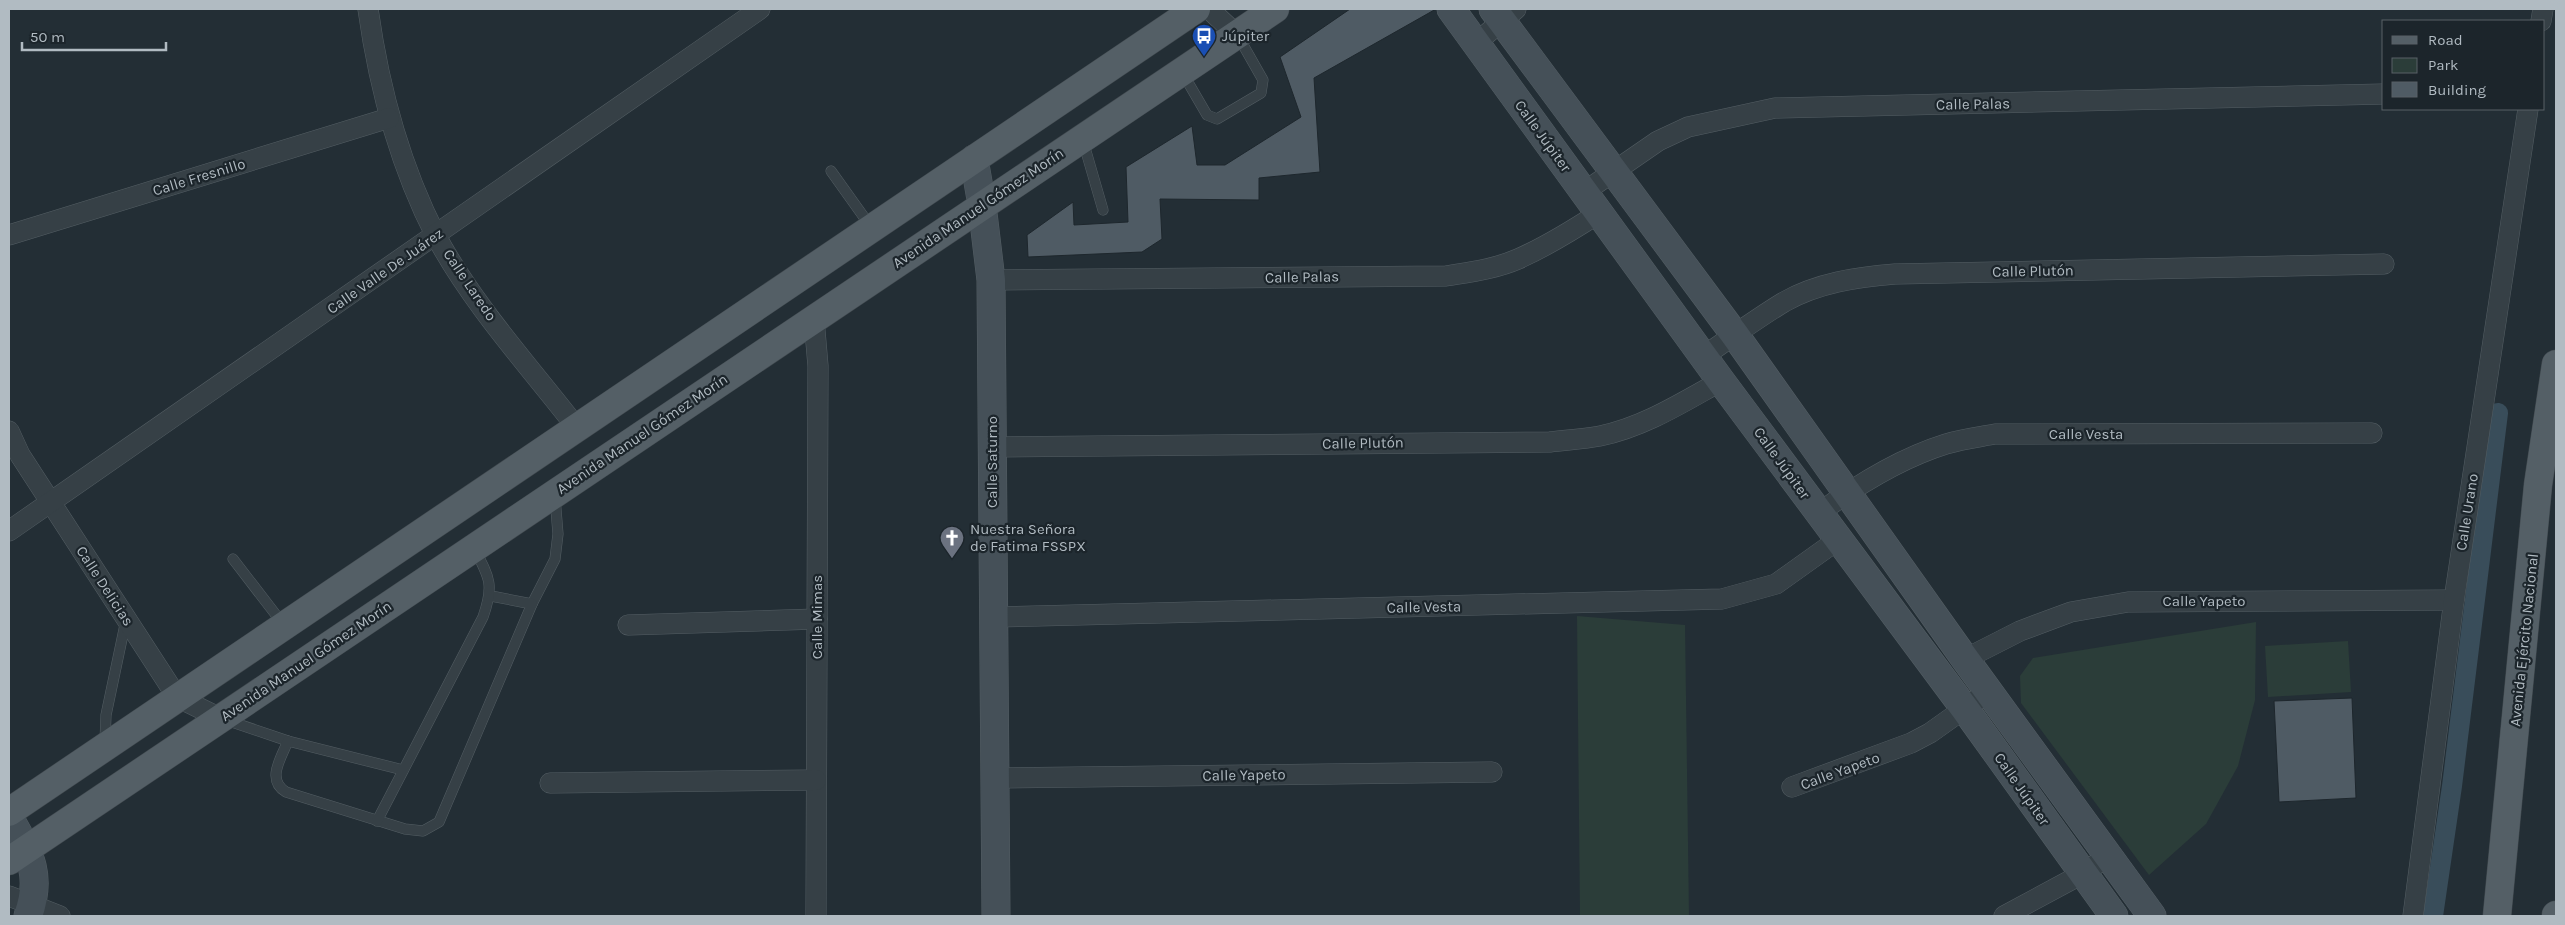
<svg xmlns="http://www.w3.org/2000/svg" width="2565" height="925" viewBox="0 0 2565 925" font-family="Karla,sans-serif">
  <rect width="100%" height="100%" fill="#232e35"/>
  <g fill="#2b3d39">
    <polygon points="1577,616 1685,625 1689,916 1580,916"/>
    <polygon points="2256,622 2255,700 2238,766 2206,824 2149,875 2021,703 2020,676 2033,658"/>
    <polygon points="2348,641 2351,692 2268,697 2265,646"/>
  </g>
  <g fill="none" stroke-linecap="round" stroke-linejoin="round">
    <polyline stroke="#394d5a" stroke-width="20" points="2433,916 2452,786 2498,413"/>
  </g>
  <g fill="#4f5b64" stroke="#1e272d">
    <polygon points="1350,9 1436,9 1314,78 1320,172 1259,178 1259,200 1160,199 1162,239 1142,252 1028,257 1027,235 1073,202 1074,225 1128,222 1126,167 1192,126 1197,165 1225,165 1301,117 1280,57"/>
    <polygon points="2352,698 2356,798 2279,802 2274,701"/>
  </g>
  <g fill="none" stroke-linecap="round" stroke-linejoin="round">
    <defs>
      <g id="lane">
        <polyline points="1182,72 1207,115 1217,119 1261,93 1263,80 1238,36"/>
        <polyline points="1083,141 1103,210"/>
        <polyline points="831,171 871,227"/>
        <polyline points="233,559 283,624"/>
        <polyline points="532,604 555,559 558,534 555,497"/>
        <polyline points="226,720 288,741"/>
        <polyline points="105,742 106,715 126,620"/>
        <path d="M403,770L288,741C281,758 266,780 286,792L405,829L423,831L439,822L532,604L491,596"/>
        <path d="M377,821L483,617C494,586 490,578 475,550"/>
      </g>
      <g id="street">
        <path d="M368,9C379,88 399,164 436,236C473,305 529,366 577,428"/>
        <polyline points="1209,9 1237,35"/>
        <polyline points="2541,21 2543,9"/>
        <polyline points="1476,43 1516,9"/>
        <polyline points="1584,192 1658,141 1688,127 1775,108 2384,94"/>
        <polyline points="9,235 389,118"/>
        <path d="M991,280L1446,276C1470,272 1495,269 1518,259C1547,246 1573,230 1599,213"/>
        <polyline points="814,319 818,366 816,916"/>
        <path d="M1704,356C1730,338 1756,319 1784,302C1817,283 1857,277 1895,274L2384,264"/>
        <polyline points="9,431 20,455 177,697 222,719"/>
        <path d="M992,447L1550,442C1567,440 1584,439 1600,436C1644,427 1683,402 1721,381"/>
        <path d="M1819,513C1857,485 1901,458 1946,444C1962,439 1979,437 1995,434L2372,433"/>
        <polyline points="9,531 760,9"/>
        <polyline points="994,617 1722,599 1776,584 1839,539"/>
        <polyline points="628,625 817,619"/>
        <polyline points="1965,659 2020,631 2071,612 2128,602 2454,600"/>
        <polyline points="995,778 1492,772"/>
        <polyline points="550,783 816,780"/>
        <polyline points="1792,787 1911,743 1930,733 1989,691"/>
        <polyline points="9,896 60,916"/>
        <polyline points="2004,916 2082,874 2108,856"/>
        <polyline points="2413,916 2454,600 2528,109"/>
      </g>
      <g id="secondary">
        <polyline points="1451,9 1721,381 1965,709 2114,916"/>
        <polyline points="1493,9 1735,335 1965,659 2152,916"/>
        <polyline points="974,159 982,205 991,280 996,916"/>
        <path d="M9,817C29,853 43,874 28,916"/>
      </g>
      <g id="primary">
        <polyline points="9,812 1196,9"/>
        <polyline points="9,861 1275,9"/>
        <polyline points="2497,916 2538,485 2556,364"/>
        <polyline points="2556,916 2556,915"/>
      </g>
    </defs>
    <use href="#lane" stroke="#545e64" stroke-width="11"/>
    <use href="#street" stroke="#545e64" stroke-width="21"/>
    <use href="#secondary" stroke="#545e64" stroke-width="29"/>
    <use href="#primary" stroke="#40494f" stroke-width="29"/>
    <use href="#lane" stroke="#364046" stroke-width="10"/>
    <use href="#street" stroke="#364046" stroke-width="20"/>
    <use href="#secondary" stroke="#455058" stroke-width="28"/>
    <use href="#primary" stroke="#545f66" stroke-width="28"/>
  </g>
  <defs>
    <symbol id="bus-pin" viewBox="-11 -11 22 30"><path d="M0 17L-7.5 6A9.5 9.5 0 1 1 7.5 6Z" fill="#1a4fb4" stroke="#1c252b"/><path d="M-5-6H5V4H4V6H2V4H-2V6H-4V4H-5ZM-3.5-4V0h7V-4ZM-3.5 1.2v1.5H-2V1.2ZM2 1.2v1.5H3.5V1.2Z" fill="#fff"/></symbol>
    <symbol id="church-pin" viewBox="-11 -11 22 30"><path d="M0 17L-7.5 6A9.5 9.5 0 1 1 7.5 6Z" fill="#6b7280" stroke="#1c252b"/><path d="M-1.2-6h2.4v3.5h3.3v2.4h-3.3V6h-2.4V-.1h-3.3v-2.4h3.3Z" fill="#fff"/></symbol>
  </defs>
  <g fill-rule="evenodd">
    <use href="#bus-pin" x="1190" y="22" width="28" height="38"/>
    <use href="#church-pin" x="938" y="524" width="28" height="38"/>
  </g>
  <g text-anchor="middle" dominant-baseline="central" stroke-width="4.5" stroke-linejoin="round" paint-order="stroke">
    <g font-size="15" fill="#b1bbc2" stroke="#1c252b" text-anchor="start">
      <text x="1222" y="36">Júpiter</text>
      <text x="970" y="529">Nuestra Señora<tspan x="970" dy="17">de Fatima FSSPX</tspan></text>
    </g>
    <g font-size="15" fill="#b1bbc2" stroke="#1c252b">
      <text transform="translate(1973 104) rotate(-1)">Calle Palas</text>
      <text transform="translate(1543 136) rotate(54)">Calle Júpiter</text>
      <text transform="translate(199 177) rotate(-17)">Calle Fresnillo</text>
      <text transform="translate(978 208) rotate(-34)">Avenida Manuel Gómez Morín</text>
      <text transform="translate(385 271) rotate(-35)">Calle Valle De Juárez</text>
      <text transform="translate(2033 271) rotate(-1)">Calle Plutón</text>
      <text transform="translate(1302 277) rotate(-1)">Calle Palas</text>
      <text transform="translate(470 285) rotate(56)">Calle Laredo</text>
      <text transform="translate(642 434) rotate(-34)">Avenida Manuel Gómez Morín</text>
      <text x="2086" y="434">Calle Vesta</text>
      <text transform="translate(1363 443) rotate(-1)">Calle Plutón</text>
      <text transform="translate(992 462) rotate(-90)">Calle Saturno</text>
      <text transform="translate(1782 463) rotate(54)">Calle Júpiter</text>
      <text transform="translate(2467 512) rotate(-81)">Calle Urano</text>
      <text transform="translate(105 586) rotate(57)">Calle Delicias</text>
      <text x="2204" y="601">Calle Yapeto</text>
      <text transform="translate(1424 607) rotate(-1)">Calle Vesta</text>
      <text transform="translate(817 617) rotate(-90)">Calle Mimas</text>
      <text transform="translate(2524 640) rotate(-84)">Avenida Ejército Nacional</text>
      <text transform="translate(306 661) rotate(-34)">Avenida Manuel Gómez Morín</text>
      <text transform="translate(1840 771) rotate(-20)">Calle Yapeto</text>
      <text transform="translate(1244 775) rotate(-1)">Calle Yapeto</text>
      <text transform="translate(2022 789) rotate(55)">Calle Júpiter</text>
    </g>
  </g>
  <rect width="2565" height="925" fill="none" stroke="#b1bbc2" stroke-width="20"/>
  <rect x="2382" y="20" width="162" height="90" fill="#1c252b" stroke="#586167"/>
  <rect x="2392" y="36" width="25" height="8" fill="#545f66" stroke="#586167"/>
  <text x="2428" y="45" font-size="15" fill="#b1bbc2">Road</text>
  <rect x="2392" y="58" width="25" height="15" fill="#2b3d39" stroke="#586167"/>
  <text x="2428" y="70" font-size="15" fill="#b1bbc2">Park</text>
  <rect x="2392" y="82" width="25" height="15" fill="#4f5b64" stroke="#586167"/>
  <text x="2428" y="95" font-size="15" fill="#b1bbc2">Building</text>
  <path d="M22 42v8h144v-8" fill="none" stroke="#b1bbc2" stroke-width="2.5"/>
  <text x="30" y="42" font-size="15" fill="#b1bbc2" stroke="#1c252b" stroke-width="4" paint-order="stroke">50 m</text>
</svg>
